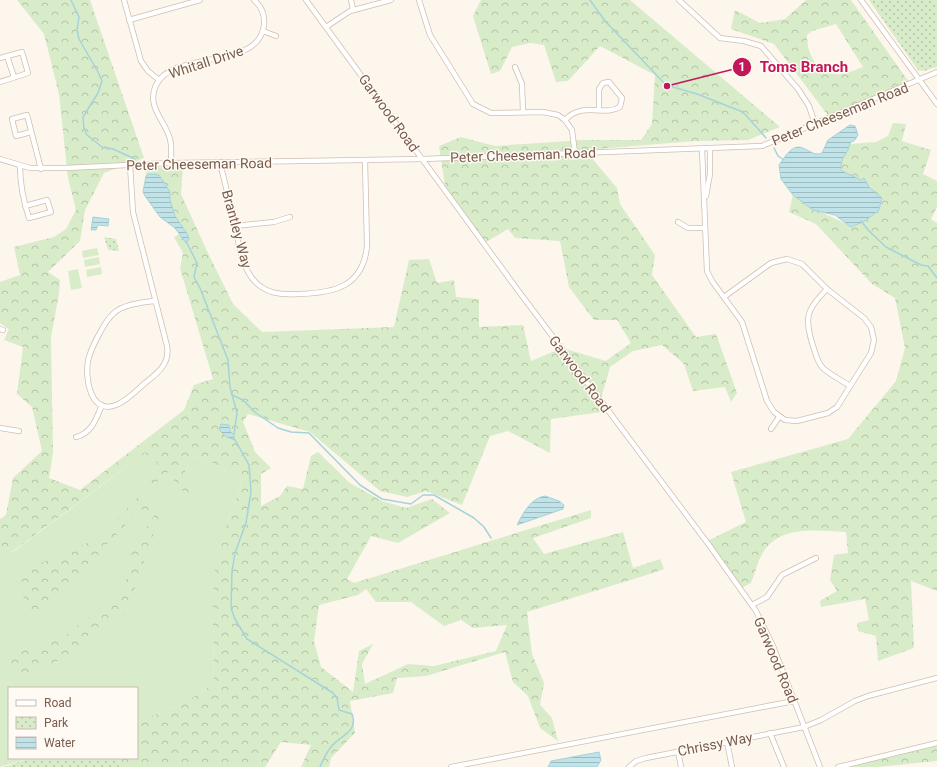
<svg xmlns="http://www.w3.org/2000/svg" width="937" height="767" viewBox="0 0 937 767" font-family="Roboto,sans-serif">
  <defs>
    <pattern id="forest-crowns" width="20" height="18" patternUnits="userSpaceOnUse"><rect width="20" height="18" fill="#d8ecc9"/><path d="M2 6a3 3 0 1 1 6 0M12 15a3 3 0 1 1 6 0" fill="none" stroke="#b4c2a5"/></pattern>
    <pattern id="park-dots" width="8" height="8" patternUnits="userSpaceOnUse"><rect width="8" height="8" fill="#d8ecc9"/><path d="M2 2h.1M6 6h.1" fill="none" stroke="#b4c2a5" stroke-width="1.8" stroke-linecap="round"/></pattern>
    <pattern id="water-rules" width="6" height="5" patternUnits="userSpaceOnUse"><rect width="6" height="5" fill="#bfe3e8"/><path d="M0 2.5h6" fill="none" stroke="#a0bbbe"/></pattern>
  </defs>
  <rect width="100%" height="100%" fill="#fdf6ec"/>
  <g fill="#d8ecc9">
    <polygon points="97,248 99,255 83,258 82,251"/>
    <polygon points="99,257 100,264 85,267 84,260"/>
    <polygon points="101,267 102,274 87,277 86,270"/>
    <polygon points="78,269 82,288 71,290 68,271"/>
    <polygon points="145,453 158,464 142,486 167,472 185,493 185,471 195,455 223,468 242,483 228,521 213,611 214,684 177,707 137,721 137,688 9,688 9,758 30,758 0,767 0,546 13,552"/>
  </g>
  <g fill="url(#forest-crowns)" fill-rule="evenodd">
    <path d="M17,0H90L144,158L104,173L85,210L80,241L48,272L60,280L59,294L51,337L53,453L49,478L80,490L184,410L194,385L213,379L180,268L183,253L174,237L180,234L145,196L146,168L183,167L181,194L207,251L233,304L262,332L394,327L409,260L429,259L437,283L454,280L456,297L479,299V327L523,325L531,361L562,348L606,361L631,343L617,320H594L569,287L560,241L515,238L508,229L483,244L446,192L439,146L461,137L495,146L584,140H641L652,124L655,75L600,46L568,81L556,82L544,45L530,43L512,47L500,71L491,74L473,16L481,0H630L780,127L748,140L695,141L585,150L617,188L620,204L655,255L652,275L696,337L716,334L737,393L731,402L725,387L693,391L684,364L662,345L633,351L610,367L601,399L609,411L551,419L550,453L508,431L490,436L462,505L426,491L407,497L380,491L310,432L248,414L243,422L255,452L271,468L261,474V506L280,496L287,486L303,489L311,456L318,452L350,483L382,501L406,508L432,499L450,513L398,543L371,536L347,579L354,583L591,510V518L533,538L544,554L623,532L633,568L660,559L664,569L653,573L527,612L532,654L544,683L540,705L552,718L558,741L540,728L528,696L513,682L505,652L426,676L397,678L393,693L350,701L355,733L331,758L329,767H301L311,745L281,742L265,767H120L118,758H137V721L177,707L214,684C214,647 211,608 215,571C219,541 232,511 242,483L223,468L195,455L185,471L191,491L185,494L167,472L149,490L142,486L158,464L145,453L12,552L0,546V519L6,515L13,478L42,451L32,407L17,394L23,347L4,340L9,329L0,323V282L20,275L14,247L54,237L66,229L76,210L68,178L59,94L44,34ZM366,589L376,602H411L444,626L461,620L473,628L507,625L496,651L434,666L408,664L365,684L362,664L373,644L359,651L353,692L321,667L314,641L319,605L358,595Z"/>
    <path d="M806,0H851L911,85L830,118L774,44L731,29L735,10L760,23L785,19ZM836,24L863,67C855,70 844,75 836,74C816,72 807,54 807,35L812,31Z"/>
    <path d="M893,123L906,124L902,141L931,150L923,174L937,181V207L931,219L937,223V591L911,581L914,648L878,661L876,636L858,631L857,623L869,620L865,599L821,607L820,601L837,591L830,580L834,555L848,553L846,532C816,531 780,524 762,554C757,563 755,574 751,583L738,590L705,542L746,522L731,472L848,439L896,381L905,348L895,298L872,284L816,224L789,212L794,190L810,207L853,227L879,210L882,198L844,174L841,165L850,144L876,142L888,136Z"/>
    <polygon points="138,497 158,506 160,515 126,613 79,653 12,678 1,658 65,636 125,587 132,551 155,514 140,509 57,599 35,612 25,608 20,572 99,538"/>
    <polygon points="937,745 937,761 877,767 847,767"/>
  </g>
  <g fill="url(#park-dots)">
    <polygon points="869,0 937,0 937,67 924,71 918,70"/>
    <polygon points="104,237 116,239 119,251 108,250"/>
    <polygon points="30,758 118,758 120,767 4,767"/>
  </g>
  <g fill="url(#water-rules)" stroke="#a5d3da">
    <path d="M850,125L855,126L858,135L855,140L850,143C849,153 838,160 842,171L861,180L864,178L869,187L882,198L879,210L865,221L851,227L835,215L813,210L793,195L781,179L779,165C783,160 787,152 794,148C804,143 812,158 822,153L828,140Z"/>
    <polygon points="149,174 159,175 170,192 170,200 175,216 188,235 189,239 186,243 175,228 160,217 145,196 143,192 146,176"/>
    <polygon points="93,217 109,219 108,226 98,225 96,230 91,230"/>
    <polygon points="221,424 229,425 230,431 234,435 234,440 225,436 219,430"/>
    <path d="M545,496L559,501L564,505L563,509L517,525C523,513 531,498 545,496Z"/>
    <polygon points="599,752 601,760 597,767 548,767 551,761"/>
  </g>
  <g fill="none" stroke-linecap="round" stroke-linejoin="round">
    <g stroke="#a5d3da" stroke-width="1.5">
      <polyline points="71,0 79,17 77,30 79,39 98,72 102,81 98,93 83,117 84,129 87,135 102,147 113,149 135,159"/>
      <polyline points="590,0 605,21 666,85 697,94 743,112 766,138"/>
      <polyline points="774,148 778,156 784,160"/>
      <polyline points="861,221 869,231 886,247 921,265 928,266 937,278"/>
      <polyline points="186,241 197,263 194,277 200,288 228,360 230,387 237,413 234,434"/>
      <polyline points="232,395 243,400 256,413 278,428 291,432 309,433 360,485 382,499 411,504 423,495 434,495 474,518 484,527 491,538"/>
      <path d="M234,438L249,465L251,492L246,523L235,553L232,571L231,608L235,619L247,639L333,693L337,698L339,710L352,714C359,732 339,736 331,747C326,753 323,760 320,767"/>
    </g>
    <defs>
      <g id="minor">
        <polyline points="124,0 141,61 148,71 159,80"/>
        <polyline points="306,0 517,289 709,545 756,611 773,646 820,767"/>
        <polyline points="351,0 353,9"/>
        <polyline points="419,0 430,35 473,104 491,113 543,112 558,115 565,120 572,130 575,154"/>
        <polyline points="679,0 720,38 744,41 761,46 798,89 809,106 815,124"/>
        <polyline points="861,0 937,104"/>
        <polyline points="129,20 200,0"/>
        <polyline points="326,27 350,11 391,0"/>
        <polyline points="263,31 276,36"/>
        <polyline points="7,56 14,77"/>
        <polyline points="0,58 22,52 28,73 0,82"/>
        <polyline points="515,67 522,84 523,112"/>
        <path d="M565,120C582,101 603,117 620,107L622,98L609,82L603,83L599,89V110"/>
        <polyline points="31,132 16,136 12,119 27,115 41,169"/>
        <polyline points="702,149 707,271 712,281 742,322 767,401 774,412 785,420 797,421 828,413 837,407 871,353 874,340 871,327 864,318 827,289 802,264 787,259 771,263 724,297"/>
        <polyline points="0,159 30,168 65,168 171,163 423,159 762,146 937,72"/>
        <path d="M171,163C171,155 172,147 170,139C165,120 146,107 156,85C173,49 259,71 264,25C265,15 261,6 254,0"/>
        <path d="M220,163C226,186 231,209 236,232C240,248 242,265 252,278C264,294 281,295 299,294C334,293 363,287 367,246L365,160"/>
        <path d="M130,165L133,212L167,346C170,364 158,373 145,383C137,390 127,401 116,405C90,415 85,378 88,361C90,350 105,320 114,313C124,304 141,303 154,301"/>
        <path d="M20,166C20,185 23,200 29,218L51,212L47,200L25,206"/>
        <polyline points="706,196 710,174 710,148"/>
        <polyline points="678,222 688,228 705,228"/>
        <polyline points="235,226 274,222 290,217"/>
        <path d="M827,289C806,310 804,318 813,346C816,354 817,363 824,369C831,375 841,380 850,386"/>
        <polyline points="0,329 3,330"/>
        <polyline points="0,428 19,431"/>
        <polyline points="771,429 779,417"/>
        <path d="M76,437C92,433 96,419 102,405"/>
        <polyline points="752,605 767,597 782,575 816,558"/>
        <polyline points="770,733 784,767"/>
        <polyline points="727,742 732,767"/>
        <polyline points="678,751 681,767"/>
        <polyline points="451,767 794,701"/>
        <polyline points="629,767 636,761 646,758 804,727 821,720 855,701 868,696 937,678"/>
        <polyline points="838,767 937,743"/>
      </g>
    </defs>
    <use href="#minor" stroke="#d1beb0" stroke-width="6"/>
    <use href="#minor" stroke="#fff" stroke-width="4.5"/>
  </g>
  <g text-anchor="middle" dominant-baseline="central" stroke-width="3" stroke-linejoin="round" paint-order="stroke">
    <g font-size="14" fill="#7a5c4d" stroke="#fffaf3">
      <text transform="translate(206 62) rotate(-18)">Whitall Drive</text>
      <text transform="translate(389 113) rotate(54)">Garwood Road</text>
      <text transform="translate(840 114) rotate(-22)">Peter Cheeseman Road</text>
      <text transform="translate(523 155) rotate(-2)">Peter Cheeseman Road</text>
      <text transform="translate(199 164) rotate(-1)">Peter Cheeseman Road</text>
      <text transform="translate(237 229) rotate(75)">Brantley Way</text>
      <text transform="translate(580 374) rotate(53)">Garwood Road</text>
      <text transform="translate(776 660) rotate(67)">Garwood Road</text>
      <text transform="translate(715 744) rotate(-11)">Chrissy Way</text>
    </g>
  </g>
  <path fill="none" stroke="#c2185b" stroke-width="1.5" d="M667 86L742 67"/>
  <g fill="#c2185b" stroke="#fffaf3" stroke-width="1.5">
    <circle cx="667" cy="86" r="4"/>
    <circle cx="742" cy="67" r="10"/>
  </g>
  <g font-size="12" text-anchor="middle" font-weight="bold" fill="#fff">
    <text x="742" y="71">1</text>
  </g>
  <g font-size="15" text-anchor="middle" font-weight="bold" fill="#c2185b" stroke="#fffaf3" stroke-width="3" stroke-linejoin="round" paint-order="stroke">
    <text x="804" y="72">Toms Branch</text>
  </g>
  <rect x="8" y="687" width="130" height="72" fill="#fffaf3" stroke="#cabbb1"/>
  <rect x="16" y="700" width="20" height="6" fill="#ffffff" stroke="#cabbb1"/>
  <text x="44" y="707" font-size="12" fill="#7a5c4d">Road</text>
  <rect x="16" y="717" width="20" height="12" fill="url(#park-dots)" stroke="#cabbb1"/>
  <text x="44" y="727" font-size="12" fill="#7a5c4d">Park</text>
  <rect x="16" y="737" width="20" height="12" fill="url(#water-rules)" stroke="#cabbb1"/>
  <text x="44" y="747" font-size="12" fill="#7a5c4d">Water</text>
</svg>
